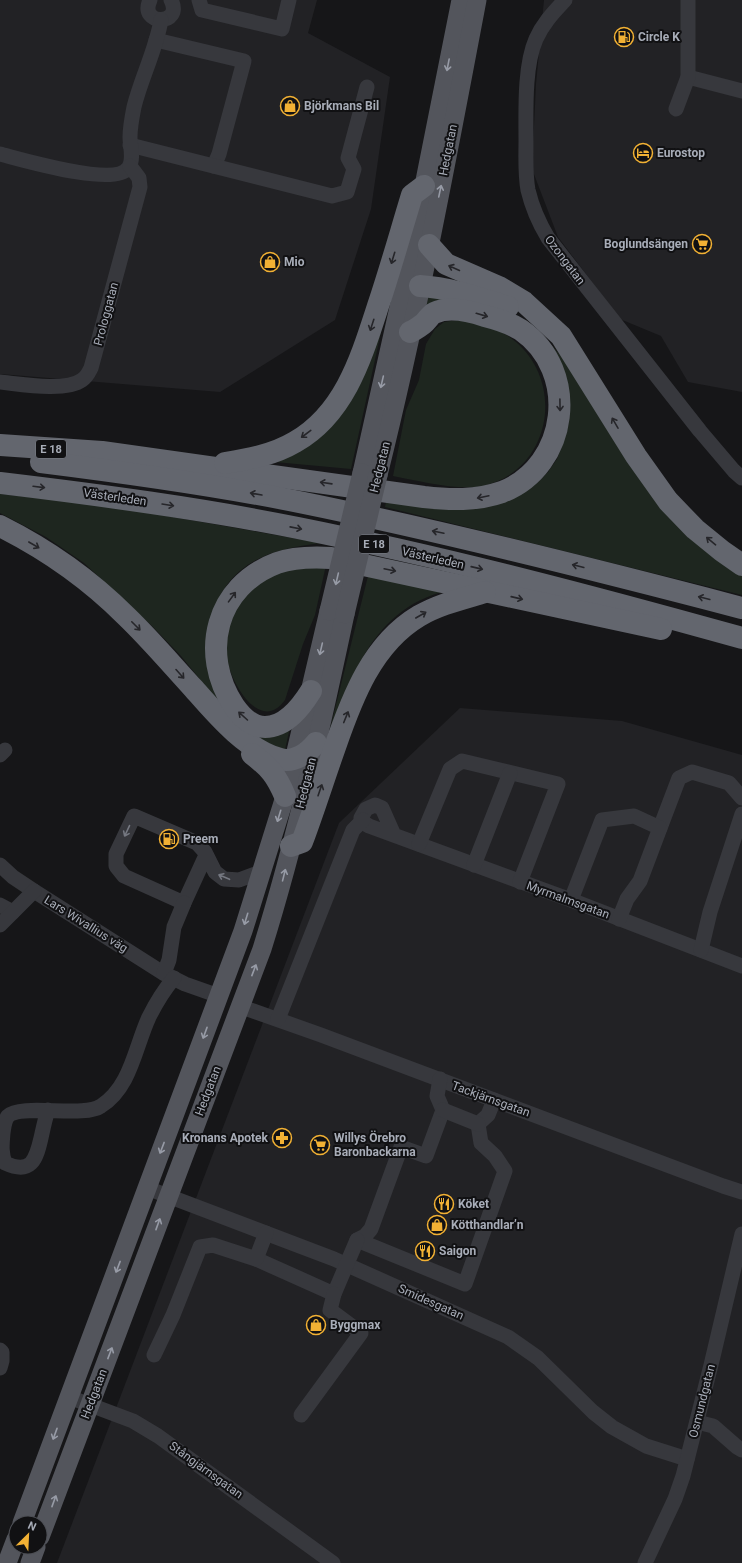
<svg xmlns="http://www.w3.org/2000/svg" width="742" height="1563" viewBox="0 0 742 1563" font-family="Roboto,sans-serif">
  <rect width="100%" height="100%" fill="#161618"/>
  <g fill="#222225">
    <polygon points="0,0 317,0 308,33 390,77 371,209 335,320 220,392 0,374"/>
    <polygon points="544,0 742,0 742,392 688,382 661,336 620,319 558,237 532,169 536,84"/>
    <polygon points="460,708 622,721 742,755 742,1563 57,1563 339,823"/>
  </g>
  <g fill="#1e261f">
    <polygon points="396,264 351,469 264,461 316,433"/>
    <polygon points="429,292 538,331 555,349 574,371 593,400 742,570 742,595 385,507 387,497 504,502 521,494 538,482 548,472 557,459 567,431 570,415 541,342 426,309"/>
    <path d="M457,320C478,322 500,328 516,342C566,385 550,471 483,486C458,491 419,481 393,476L406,410L419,380L426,344L435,329L444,322Z"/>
    <path d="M0,494L104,505L321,543C293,547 264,551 241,570C219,588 212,612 209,639C208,644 207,650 207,655C208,659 210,665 211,669C213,676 214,684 216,690C226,712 250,739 276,733C281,732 286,729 290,727L285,750L256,738L229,715L181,656L152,626L84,563L46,537L0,513Z"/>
    <path d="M326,565L315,615L303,644L285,700C261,733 233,686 228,663C223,642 230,610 245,594C250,589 268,577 275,573C283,569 315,566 326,565Z"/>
    <path d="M369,572L449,590C364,610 346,693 321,765Z"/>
  </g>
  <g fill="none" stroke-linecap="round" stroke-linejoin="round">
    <g stroke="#37383d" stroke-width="15">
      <path d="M150,0C138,26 184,26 171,0"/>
      <polyline points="199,0 202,10 282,29 289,0"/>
      <path d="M565,0C554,12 543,23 536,39C524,66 526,112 526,141C526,157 525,174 528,190C532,207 539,223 548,238L700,431L734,471L742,478"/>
      <polyline points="156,40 244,61 219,154 214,166"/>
      <polyline points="688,77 742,91"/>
      <polyline points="676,109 688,77 688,0"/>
      <polyline points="130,145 332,196 347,192 354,169 348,158 367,87"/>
      <path d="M0,154C20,159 117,188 129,167C134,159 130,146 130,137C130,127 132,117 134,107C141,78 156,50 161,20"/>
      <path d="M0,382C20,384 66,392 82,380C87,377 89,372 91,368L140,187L139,178L130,166"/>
      <polyline points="0,755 5,750"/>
      <polyline points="660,828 679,778 692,772 729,783 742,798"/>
      <polyline points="394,835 382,808 375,805 366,809 361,818 364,823 369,826 571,900 742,966"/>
      <polyline points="419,844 450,769 462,761 558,784 520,882"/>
      <polyline points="206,855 184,903 124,876 116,866 116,854 134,816 197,843 205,852 215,872 224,879 239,880 261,872"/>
      <polyline points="0,865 13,877 34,891 163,973 185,984 219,996"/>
      <polyline points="474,865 510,773"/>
      <polyline points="571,900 602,820 634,816 660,828 640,881 627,899 619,919"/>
      <polyline points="0,905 13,912"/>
      <polyline points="0,925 34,891"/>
      <polyline points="701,950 710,912 742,814"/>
      <polyline points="164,973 169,960 174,927 184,903"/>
      <polyline points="239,1006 321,1035 723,1186 742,1192"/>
      <polyline points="278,1019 353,830 363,820"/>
      <polyline points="440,1079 437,1096 443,1110 426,1156 401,1147 371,1229 365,1236 357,1240 465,1284 505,1171 495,1156 481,1143 478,1124 488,1115 494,1100"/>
      <path d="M48,1110C45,1119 43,1129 41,1138C36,1160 31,1175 5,1163C1,1152 2,1145 3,1133C4,1127 4,1121 8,1116C21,1103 84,1118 101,1106C131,1087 135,1047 149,1017C156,1003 164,990 174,978"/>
      <polyline points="443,1110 478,1124"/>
      <polyline points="147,1188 334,1259 508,1337 538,1358 593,1412 612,1427 646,1446 687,1459"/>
      <polyline points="256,1259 334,1294 357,1240"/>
      <polyline points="0,1350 2,1352 2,1361 0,1368"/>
      <polyline points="154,1355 173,1315 200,1247 213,1245 256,1259 266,1233"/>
      <polyline points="69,1397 133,1421 158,1436 333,1563"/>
      <polyline points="301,1415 361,1333 330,1310 334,1294"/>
      <polyline points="697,1422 713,1426 737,1447 742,1450"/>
      <polyline points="645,1563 675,1499 683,1476 711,1365 742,1234"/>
    </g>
    <g stroke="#53555c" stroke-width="19">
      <polyline points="362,473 406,276 461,0"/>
      <path d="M378,475C417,318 447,159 477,0"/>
      <polyline points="22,1523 243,931 287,790 329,611"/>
      <path d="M40,1537L262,949C296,840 321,727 345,614"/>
      <polyline points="7,1563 16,1539"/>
      <polyline points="30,1563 36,1547"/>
    </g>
    <g stroke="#63666e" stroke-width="22">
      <polyline points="429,245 446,264 499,287 524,302 561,336 636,456 668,501 695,529 722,551 742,565"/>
      <path d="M420,286C451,288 479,298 508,307"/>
      <path d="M0,445L102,452L424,497C450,500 476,501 502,492C569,466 580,371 521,330C510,323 497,319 485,316C470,311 449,306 434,313C430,315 427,321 423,324C419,327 415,330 410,332"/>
      <path d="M41,462C129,473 217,485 304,503C451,533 597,570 742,608"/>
      <path d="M225,463C249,459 273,455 295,442C346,413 362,355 379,303C391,267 401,231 412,195L424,186"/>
      <path d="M0,483C100,495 199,508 298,528C448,558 595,597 742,638"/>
      <path d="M0,526C46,549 89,579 126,616C150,639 171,664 194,689C216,714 246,750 280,759C294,763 308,753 316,743"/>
      <path d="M311,691C301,707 286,727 265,727C251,727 241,716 234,706C199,653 216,586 277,563C294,557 313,557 331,558L661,629"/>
      <path d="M252,754C270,768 276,775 285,796"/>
      <path d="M291,846L302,842C314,810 324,778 335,747C352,698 372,644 419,616C440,604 462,599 485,592"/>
    </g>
    <g stroke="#53555c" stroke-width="19">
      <polyline points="329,611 362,473"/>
      <polyline points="345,614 378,475"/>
    </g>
  </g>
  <defs><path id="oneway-shaft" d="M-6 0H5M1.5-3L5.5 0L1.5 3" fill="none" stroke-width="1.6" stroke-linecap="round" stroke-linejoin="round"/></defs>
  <g stroke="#979ba6">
    <use href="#oneway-shaft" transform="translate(448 65) rotate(101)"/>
    <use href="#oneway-shaft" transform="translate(440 191) rotate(-78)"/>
    <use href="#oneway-shaft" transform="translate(382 382) rotate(103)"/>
    <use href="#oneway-shaft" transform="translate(337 579) rotate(103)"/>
    <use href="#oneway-shaft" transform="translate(321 649) rotate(103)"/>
    <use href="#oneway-shaft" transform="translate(279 816) rotate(107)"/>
    <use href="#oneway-shaft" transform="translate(284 875) rotate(-76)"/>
    <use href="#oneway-shaft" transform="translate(246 919) rotate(107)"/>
    <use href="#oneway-shaft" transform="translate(254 970) rotate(-69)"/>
    <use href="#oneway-shaft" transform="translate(205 1033) rotate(110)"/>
    <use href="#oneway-shaft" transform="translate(162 1148) rotate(111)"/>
    <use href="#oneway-shaft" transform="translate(158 1224) rotate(-70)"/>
    <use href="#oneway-shaft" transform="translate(118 1267) rotate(111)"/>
    <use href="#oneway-shaft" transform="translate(110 1353) rotate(-69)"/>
    <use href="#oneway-shaft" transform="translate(55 1434) rotate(110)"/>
    <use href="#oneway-shaft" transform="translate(54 1501) rotate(-70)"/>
  </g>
  <g stroke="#26262a">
    <use href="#oneway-shaft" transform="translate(393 258) rotate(107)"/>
    <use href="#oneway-shaft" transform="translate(454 268) rotate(-156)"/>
    <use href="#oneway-shaft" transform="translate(482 315) rotate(16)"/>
    <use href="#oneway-shaft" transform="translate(372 325) rotate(108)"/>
    <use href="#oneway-shaft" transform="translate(560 405) rotate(89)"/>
    <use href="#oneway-shaft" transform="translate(615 423) rotate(-120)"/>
    <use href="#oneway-shaft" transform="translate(306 434) rotate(143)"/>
    <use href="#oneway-shaft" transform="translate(326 483) rotate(-172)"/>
    <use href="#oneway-shaft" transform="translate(39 487) rotate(7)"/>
    <use href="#oneway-shaft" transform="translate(256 494) rotate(-170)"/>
    <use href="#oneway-shaft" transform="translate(483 497) rotate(168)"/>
    <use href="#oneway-shaft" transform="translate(168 505) rotate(9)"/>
    <use href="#oneway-shaft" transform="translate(296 528) rotate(11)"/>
    <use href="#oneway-shaft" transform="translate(438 532) rotate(-168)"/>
    <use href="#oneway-shaft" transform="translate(711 541) rotate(-140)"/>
    <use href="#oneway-shaft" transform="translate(34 545) rotate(30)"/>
    <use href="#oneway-shaft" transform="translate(578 566) rotate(-166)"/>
    <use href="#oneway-shaft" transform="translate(477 568) rotate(13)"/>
    <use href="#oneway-shaft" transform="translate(390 570) rotate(12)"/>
    <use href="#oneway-shaft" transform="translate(232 597) rotate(-54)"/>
    <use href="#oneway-shaft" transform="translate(517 598) rotate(13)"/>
    <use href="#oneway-shaft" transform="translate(704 598) rotate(-166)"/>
    <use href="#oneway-shaft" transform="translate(421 615) rotate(-30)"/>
    <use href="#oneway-shaft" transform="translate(136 626) rotate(45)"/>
    <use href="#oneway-shaft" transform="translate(180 674) rotate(48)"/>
    <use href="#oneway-shaft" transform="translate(243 716) rotate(-138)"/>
    <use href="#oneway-shaft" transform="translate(346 717) rotate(-68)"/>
    <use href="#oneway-shaft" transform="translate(320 790) rotate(-71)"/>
  </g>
  <g stroke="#757881">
    <use href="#oneway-shaft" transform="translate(127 831) rotate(115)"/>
    <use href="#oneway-shaft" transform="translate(224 877) rotate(-157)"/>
  </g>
  <defs>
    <symbol id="fuel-ring" viewBox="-11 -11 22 22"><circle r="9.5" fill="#111113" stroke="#f2b134" stroke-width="1.5"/><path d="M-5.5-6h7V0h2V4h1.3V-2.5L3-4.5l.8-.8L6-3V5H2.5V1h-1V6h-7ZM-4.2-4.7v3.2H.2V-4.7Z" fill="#f2b134"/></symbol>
    <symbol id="shop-ring" viewBox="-11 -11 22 22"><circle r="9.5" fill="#111113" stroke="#f2b134" stroke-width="1.5"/><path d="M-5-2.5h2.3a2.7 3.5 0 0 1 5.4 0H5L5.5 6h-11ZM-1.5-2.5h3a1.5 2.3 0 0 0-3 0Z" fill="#f2b134"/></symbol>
    <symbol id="hotel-ring" viewBox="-11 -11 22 22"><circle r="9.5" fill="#111113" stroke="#f2b134" stroke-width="1.5"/><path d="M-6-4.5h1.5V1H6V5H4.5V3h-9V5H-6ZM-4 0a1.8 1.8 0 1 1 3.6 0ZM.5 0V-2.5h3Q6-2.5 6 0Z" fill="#f2b134"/></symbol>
    <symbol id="supermarket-ring" viewBox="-11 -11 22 22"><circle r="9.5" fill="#111113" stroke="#f2b134" stroke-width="1.5"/><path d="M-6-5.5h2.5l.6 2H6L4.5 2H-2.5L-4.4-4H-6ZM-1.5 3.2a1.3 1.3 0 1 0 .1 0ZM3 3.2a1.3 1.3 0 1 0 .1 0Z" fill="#f2b134"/></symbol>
    <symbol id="pharmacy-ring" viewBox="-11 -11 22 22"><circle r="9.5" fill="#111113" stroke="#f2b134" stroke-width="1.5"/><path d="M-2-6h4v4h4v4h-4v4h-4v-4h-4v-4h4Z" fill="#f2b134"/></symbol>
    <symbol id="restaurant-ring" viewBox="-11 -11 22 22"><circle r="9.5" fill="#111113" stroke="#f2b134" stroke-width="1.5"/><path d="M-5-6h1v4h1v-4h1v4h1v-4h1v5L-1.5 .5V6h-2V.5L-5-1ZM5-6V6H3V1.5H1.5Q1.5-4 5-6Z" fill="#f2b134"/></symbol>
  </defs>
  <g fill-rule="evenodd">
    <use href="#fuel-ring" x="613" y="26" width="22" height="22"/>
    <use href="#shop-ring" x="279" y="95" width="22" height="22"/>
    <use href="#hotel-ring" x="632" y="142" width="22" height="22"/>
    <use href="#supermarket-ring" x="691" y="233" width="22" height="22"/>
    <use href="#shop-ring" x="259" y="251" width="22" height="22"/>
    <use href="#fuel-ring" x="158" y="828" width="22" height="22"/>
    <use href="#pharmacy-ring" x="271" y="1127" width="22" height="22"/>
    <use href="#supermarket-ring" x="309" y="1134" width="22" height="22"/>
    <use href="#restaurant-ring" x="433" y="1193" width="22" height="22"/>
    <use href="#shop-ring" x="426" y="1214" width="22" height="22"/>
    <use href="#restaurant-ring" x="414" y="1240" width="22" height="22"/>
    <use href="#shop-ring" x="305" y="1314" width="22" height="22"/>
  </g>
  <g text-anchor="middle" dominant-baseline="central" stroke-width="4" stroke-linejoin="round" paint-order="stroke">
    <g fill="#111113" stroke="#7b7e86" stroke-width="1">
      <rect x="36" y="440" width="30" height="18" rx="3"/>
      <rect x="359" y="535" width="30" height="18" rx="3"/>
    </g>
    <g font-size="11" font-weight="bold" fill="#a8adb8">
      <text x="51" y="449">E 18</text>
      <text x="374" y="544">E 18</text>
    </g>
    <g font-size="12" font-weight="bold" fill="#a8adb8" stroke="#111113" text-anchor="start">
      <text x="638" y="37">Circle K</text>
      <text x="304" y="106">Björkmans Bil</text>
      <text x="657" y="153">Eurostop</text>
      <text x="688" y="244" text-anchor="end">Boglundsängen</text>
      <text x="284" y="262">Mio</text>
      <text x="183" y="839">Preem</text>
      <text x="268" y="1138" text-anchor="end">Kronans Apotek</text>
      <text x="334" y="1138">Willys Örebro<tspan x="334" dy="14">Baronbackarna</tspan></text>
      <text x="458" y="1204">Köket</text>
      <text x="451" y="1225">Kötthandlar’n</text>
      <text x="439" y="1251">Saigon</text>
      <text x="330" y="1325">Byggmax</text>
    </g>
    <g font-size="12" fill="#a8adb8" stroke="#111113">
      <text transform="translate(448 150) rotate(-79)">Hedgatan</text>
      <text transform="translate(565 260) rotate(53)">Ozongatan</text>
      <text transform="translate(106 314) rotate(-75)">Prologgatan</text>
      <text transform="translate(380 467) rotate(-76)">Hedgatan</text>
      <text transform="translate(115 497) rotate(8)">Västerleden</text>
      <text transform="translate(433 558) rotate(13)">Västerleden</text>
      <text transform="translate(306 783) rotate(-76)">Hedgatan</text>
      <text transform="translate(568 900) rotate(20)">Myrmalmsgatan</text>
      <text transform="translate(86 924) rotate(32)">Lars Wivallius väg</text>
      <text transform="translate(208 1091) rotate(-69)">Hedgatan</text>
      <text transform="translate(491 1099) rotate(20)">Tackjärnsgatan</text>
      <text transform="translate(431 1302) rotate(24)">Smidesgatan</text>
      <text transform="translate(94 1394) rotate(-69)">Hedgatan</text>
      <text transform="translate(702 1401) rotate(-76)">Osmundgatan</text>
      <text transform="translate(206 1470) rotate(36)">Stångjärnsgatan</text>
    </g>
  </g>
  <g transform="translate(28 1535) rotate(24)"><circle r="19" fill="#111113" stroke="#4d4f55"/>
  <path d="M0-3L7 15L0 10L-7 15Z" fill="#f2b134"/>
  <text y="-6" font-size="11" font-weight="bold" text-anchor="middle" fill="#a8adb8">N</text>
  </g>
</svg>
